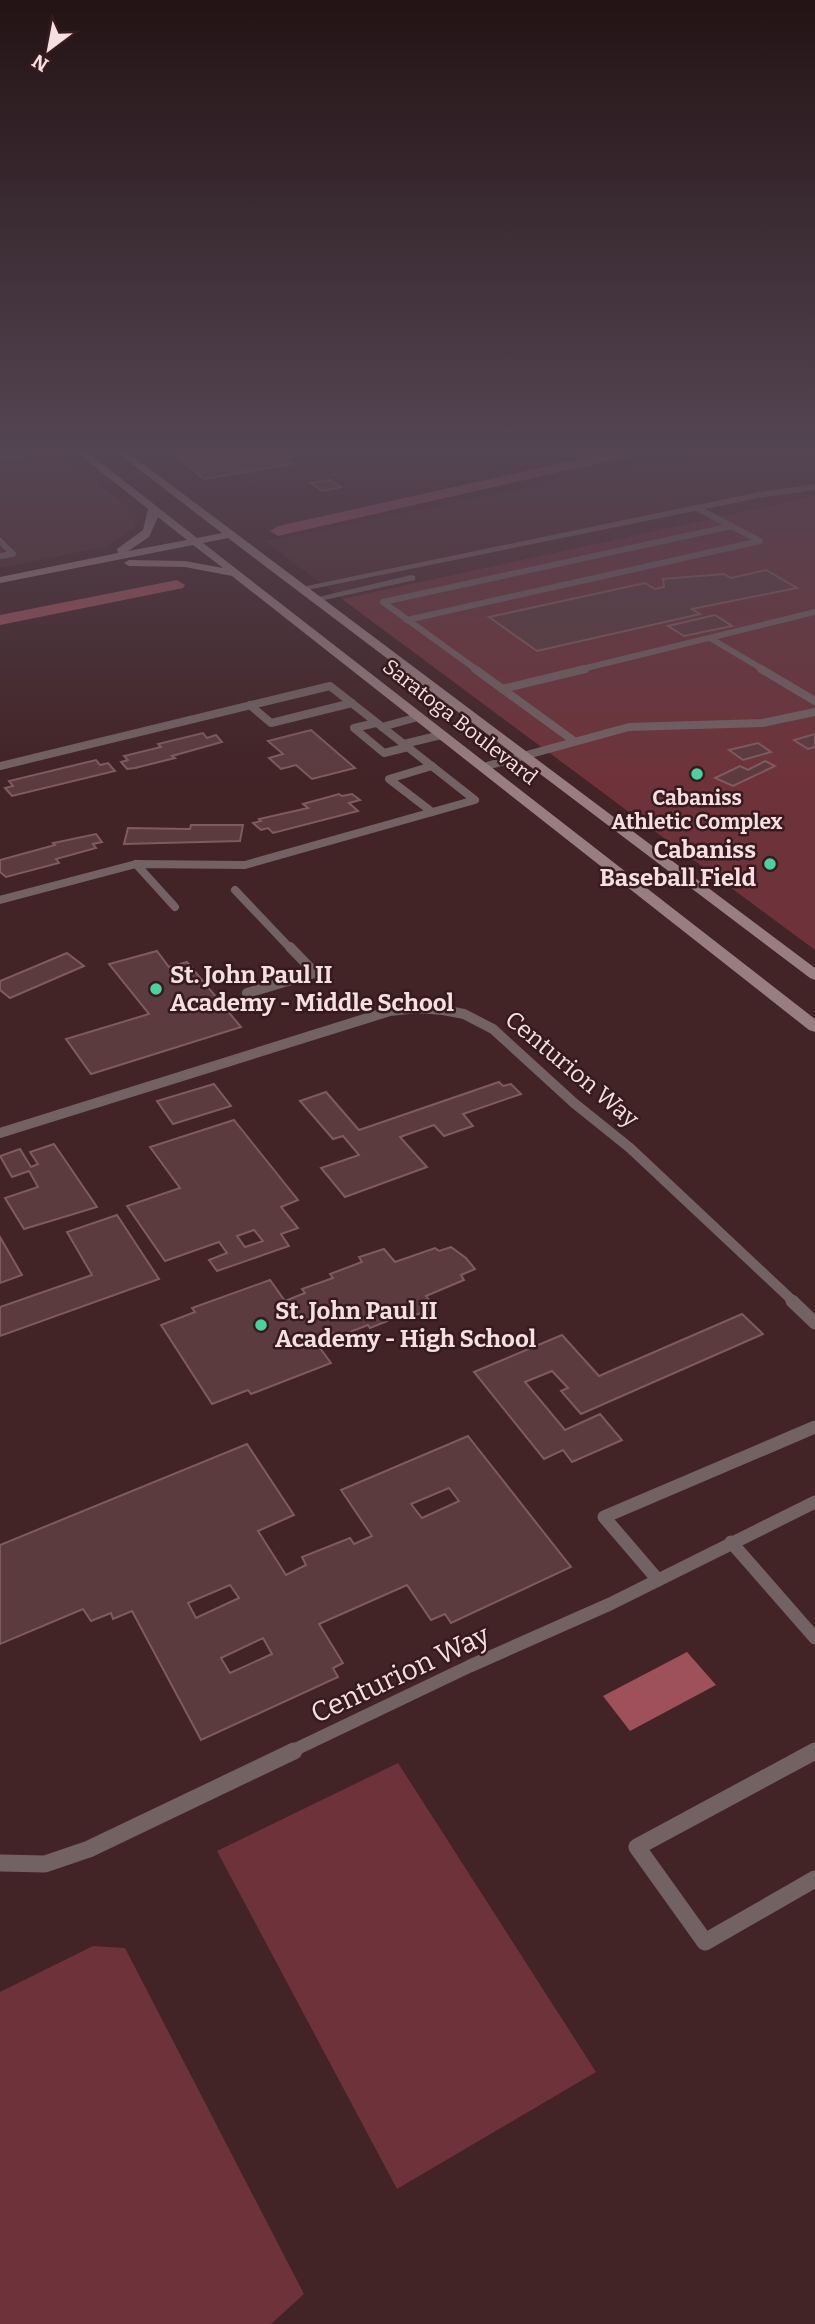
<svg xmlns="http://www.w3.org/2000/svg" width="815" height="2324" viewBox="0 0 815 2324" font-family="Bitter,serif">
  <rect width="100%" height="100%" fill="#422326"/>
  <g fill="#502b2f">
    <polygon points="0,451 57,451 136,514 135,528 105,547 0,568"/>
    <polygon points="705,451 815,451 815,496 342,599 265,541"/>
  </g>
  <g fill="#6e333a">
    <polygon points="815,496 815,950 342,599"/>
    <polygon points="398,1763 596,2072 397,2189 217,1851"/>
    <polygon points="93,1946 125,1948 304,2294 271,2324 0,2324 0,1992"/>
  </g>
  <polygon fill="#9e515a" points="687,1652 716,1685 630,1731 603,1696"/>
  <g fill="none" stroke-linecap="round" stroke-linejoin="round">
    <g fill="#9e515a" fill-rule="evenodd">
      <polygon points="616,451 641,451 634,455 278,536 270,531 278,526"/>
      <polygon points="177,580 185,585 183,588 0,625 0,615"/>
    </g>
  </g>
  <g fill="#5c3b3e" stroke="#7f5b5e" stroke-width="2" fill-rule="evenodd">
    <polygon points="219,451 306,451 310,453 283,458 290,464 204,479 178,458"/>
    <polygon points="331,480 341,487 322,491 311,483"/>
    <polygon points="766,570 797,588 692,609 700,614 537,651 489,617 645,583 655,589 664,587 663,579 724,574 731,578"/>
    <polygon points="715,615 732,626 684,636 668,626"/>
    <polygon points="311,730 355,768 312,779 296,765 281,769 269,758 283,754 268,741"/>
    <polygon points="203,733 207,738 216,735 222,742 172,756 175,758 135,768 127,769 121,762 128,760 124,756 161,747 158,744"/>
    <polygon points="815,734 815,747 808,749 794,740"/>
    <polygon points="758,743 771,752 743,760 729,750"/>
    <polygon points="96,760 100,765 108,763 115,771 12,796 5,788 13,786 9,781"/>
    <polygon points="765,761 775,766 733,786 715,778 740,766 748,770"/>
    <polygon points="339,794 342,796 352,794 360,800 349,803 358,811 273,833 268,828 261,830 253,823 261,821 259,819 308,808 303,804"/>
    <polygon points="191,825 243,825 240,841 124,844 128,828 190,829"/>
    <polygon points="96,834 102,842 93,844 96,848 56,859 59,863 6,877 0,872 0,860 55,845 53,843"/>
    <polygon points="157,951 169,967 187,962 241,1027 91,1074 66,1039 149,1014 109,964"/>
    <polygon points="67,953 84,966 10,998 0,990 0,981"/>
    <polygon points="499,1082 503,1086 511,1084 521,1094 463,1114 473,1126 444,1136 434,1125 400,1137 427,1167 345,1197 321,1168 359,1155 343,1136 333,1139 300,1101 326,1092 359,1130"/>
    <polygon points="214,1084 231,1106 173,1124 157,1101"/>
    <path d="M234,1120L298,1200L281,1207L298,1228L281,1234L289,1246L217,1271L209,1260L227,1253L219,1242L165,1261L127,1206L180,1188L150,1147ZM254,1230L263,1241L245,1247L237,1236Z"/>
    <polygon points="54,1144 97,1207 24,1229 5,1198 38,1187 29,1171 12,1177 0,1156 20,1149 31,1167 38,1164 30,1152"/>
    <polygon points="117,1215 159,1279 0,1336 0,1307 92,1275 67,1232"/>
    <polygon points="0,1237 22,1275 0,1283"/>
    <polygon points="451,1247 466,1258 475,1269 461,1275 464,1280 426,1296 435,1308 410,1317 407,1313 370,1328 368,1325 337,1337 333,1333 314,1340 331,1363 251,1394 248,1390 212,1404 161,1325 195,1312 192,1308 270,1280 285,1301 305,1293 302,1289 333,1278 330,1274 362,1262 359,1257 384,1249 395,1262 435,1248 439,1251"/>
    <polygon points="742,1314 763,1334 581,1414 561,1391 568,1388 552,1371 525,1382 565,1430 600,1414 622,1440 572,1462 563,1450 544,1459 474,1372 562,1335 599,1376"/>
    <path d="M468,1436L571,1567L451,1623L445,1614L431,1620L407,1585L319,1624L343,1663L333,1668L338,1677L201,1740L132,1611L113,1619L111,1613L91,1621L83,1609L0,1644V1545L247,1444L294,1515L258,1531L286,1575L306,1565L302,1557L350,1538L354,1544L372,1536L341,1490ZM449,1488L459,1501L422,1518L411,1504ZM230,1585L239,1598L196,1618L188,1603ZM263,1638L272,1654L230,1673L221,1658Z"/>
  </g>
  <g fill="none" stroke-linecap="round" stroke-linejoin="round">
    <g stroke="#726263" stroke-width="6">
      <polyline points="0,458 37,451"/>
      <polyline points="0,541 13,554 0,556"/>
      <polyline points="383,602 732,526"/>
      <polyline points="383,602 477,670"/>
      <polyline points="407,620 760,541 697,508"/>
      <polyline points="710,638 764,670"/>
      <polyline points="578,670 815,612"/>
    </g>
    <g stroke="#726263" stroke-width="8">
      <polyline points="475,669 574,741"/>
      <polyline points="761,669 815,701"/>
      <polyline points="502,689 585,669"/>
      <polyline points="250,705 271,723 352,703"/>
      <polyline points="376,723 354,728 384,753 408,747"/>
      <polyline points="382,727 418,717"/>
      <polyline points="404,744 441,735"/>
      <polyline points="0,766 330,686 475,800 245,865 136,864 0,900"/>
      <polyline points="432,766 389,779 432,812"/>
      <polyline points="483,767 629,727 762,723 815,712"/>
      <polyline points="136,864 175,907"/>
      <polyline points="235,890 291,949"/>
    </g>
    <g stroke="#726263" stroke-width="10">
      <polyline points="247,993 315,973 290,947"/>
      <polyline points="0,1133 390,1011 417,1008 443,1010 464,1014 493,1029 574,1103 630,1148 794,1302"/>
    </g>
    <g stroke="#726263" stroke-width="13">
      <polyline points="792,1301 815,1323"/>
      <polyline points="731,1542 815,1638"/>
      <polyline points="658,1580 604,1517 815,1427"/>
      <polyline points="290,1752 470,1666 610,1604 815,1502"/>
      <polyline points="812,1752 815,1751"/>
    </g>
    <g stroke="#726263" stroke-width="17">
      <polyline points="815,1751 637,1847 705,1942 815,1879"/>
      <polyline points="0,1863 45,1864 89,1849 294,1751"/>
    </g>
    <g fill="#726263" fill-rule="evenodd">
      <polygon points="815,484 815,490 759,498 302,591 297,588 759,492"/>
      <polygon points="411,575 415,576 415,580 315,602 310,599"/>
    </g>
    <path fill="#987e80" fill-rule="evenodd" d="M75,451H86L197,538L222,533L115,451H126L815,968V980L810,978L228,538L203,543L815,1019V1032L809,1030L232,576L185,567L129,566L124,563L129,560L185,561L223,568L193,545L0,583V577L118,553L117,549L143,530L148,509ZM158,517L187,540L128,551L149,537Z"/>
  </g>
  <linearGradient id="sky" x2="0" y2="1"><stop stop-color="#241315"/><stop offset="0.58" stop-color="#544552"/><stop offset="1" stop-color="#544552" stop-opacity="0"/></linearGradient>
  <rect width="815" height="776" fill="url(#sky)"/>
  <g fill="#45d49f" stroke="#371a1d" stroke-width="2.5">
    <circle cx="697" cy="774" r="7"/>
    <circle cx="770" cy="864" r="7"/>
    <circle cx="156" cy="989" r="7"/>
    <circle cx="261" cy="1325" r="7"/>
  </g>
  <g text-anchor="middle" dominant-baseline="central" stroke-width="5" stroke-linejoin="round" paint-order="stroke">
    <g font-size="21" fill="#f5e0e1" stroke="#371a1d">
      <text transform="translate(460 722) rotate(38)">Saratoga Boulevard</text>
    </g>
    <g font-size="21" font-weight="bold" fill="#f5e0e1" stroke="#371a1d">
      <text x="697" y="798">Cabaniss<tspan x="697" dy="24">Athletic Complex</tspan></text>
    </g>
    <g font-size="24" font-weight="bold" fill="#f5e0e1" stroke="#371a1d" text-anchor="start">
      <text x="756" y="850" text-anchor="end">Cabaniss<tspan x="756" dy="28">Baseball Field</tspan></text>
      <text x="170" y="975">St. John Paul II<tspan x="170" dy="28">Academy - Middle School</tspan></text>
      <text x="275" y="1311">St. John Paul II<tspan x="275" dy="28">Academy - High School</tspan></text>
    </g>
    <g font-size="24" fill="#f5e0e1" stroke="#371a1d">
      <text transform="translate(572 1069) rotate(40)">Centurion Way</text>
    </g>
    <g font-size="28" fill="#f5e0e1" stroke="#371a1d">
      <text transform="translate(400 1674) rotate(-25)">Centurion Way</text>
    </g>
  </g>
  <g transform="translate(49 49) rotate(212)" stroke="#371a1d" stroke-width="5" paint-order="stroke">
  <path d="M0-5L12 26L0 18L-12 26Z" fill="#f5e0e1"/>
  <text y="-10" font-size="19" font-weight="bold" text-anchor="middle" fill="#f5e0e1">N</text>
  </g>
</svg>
